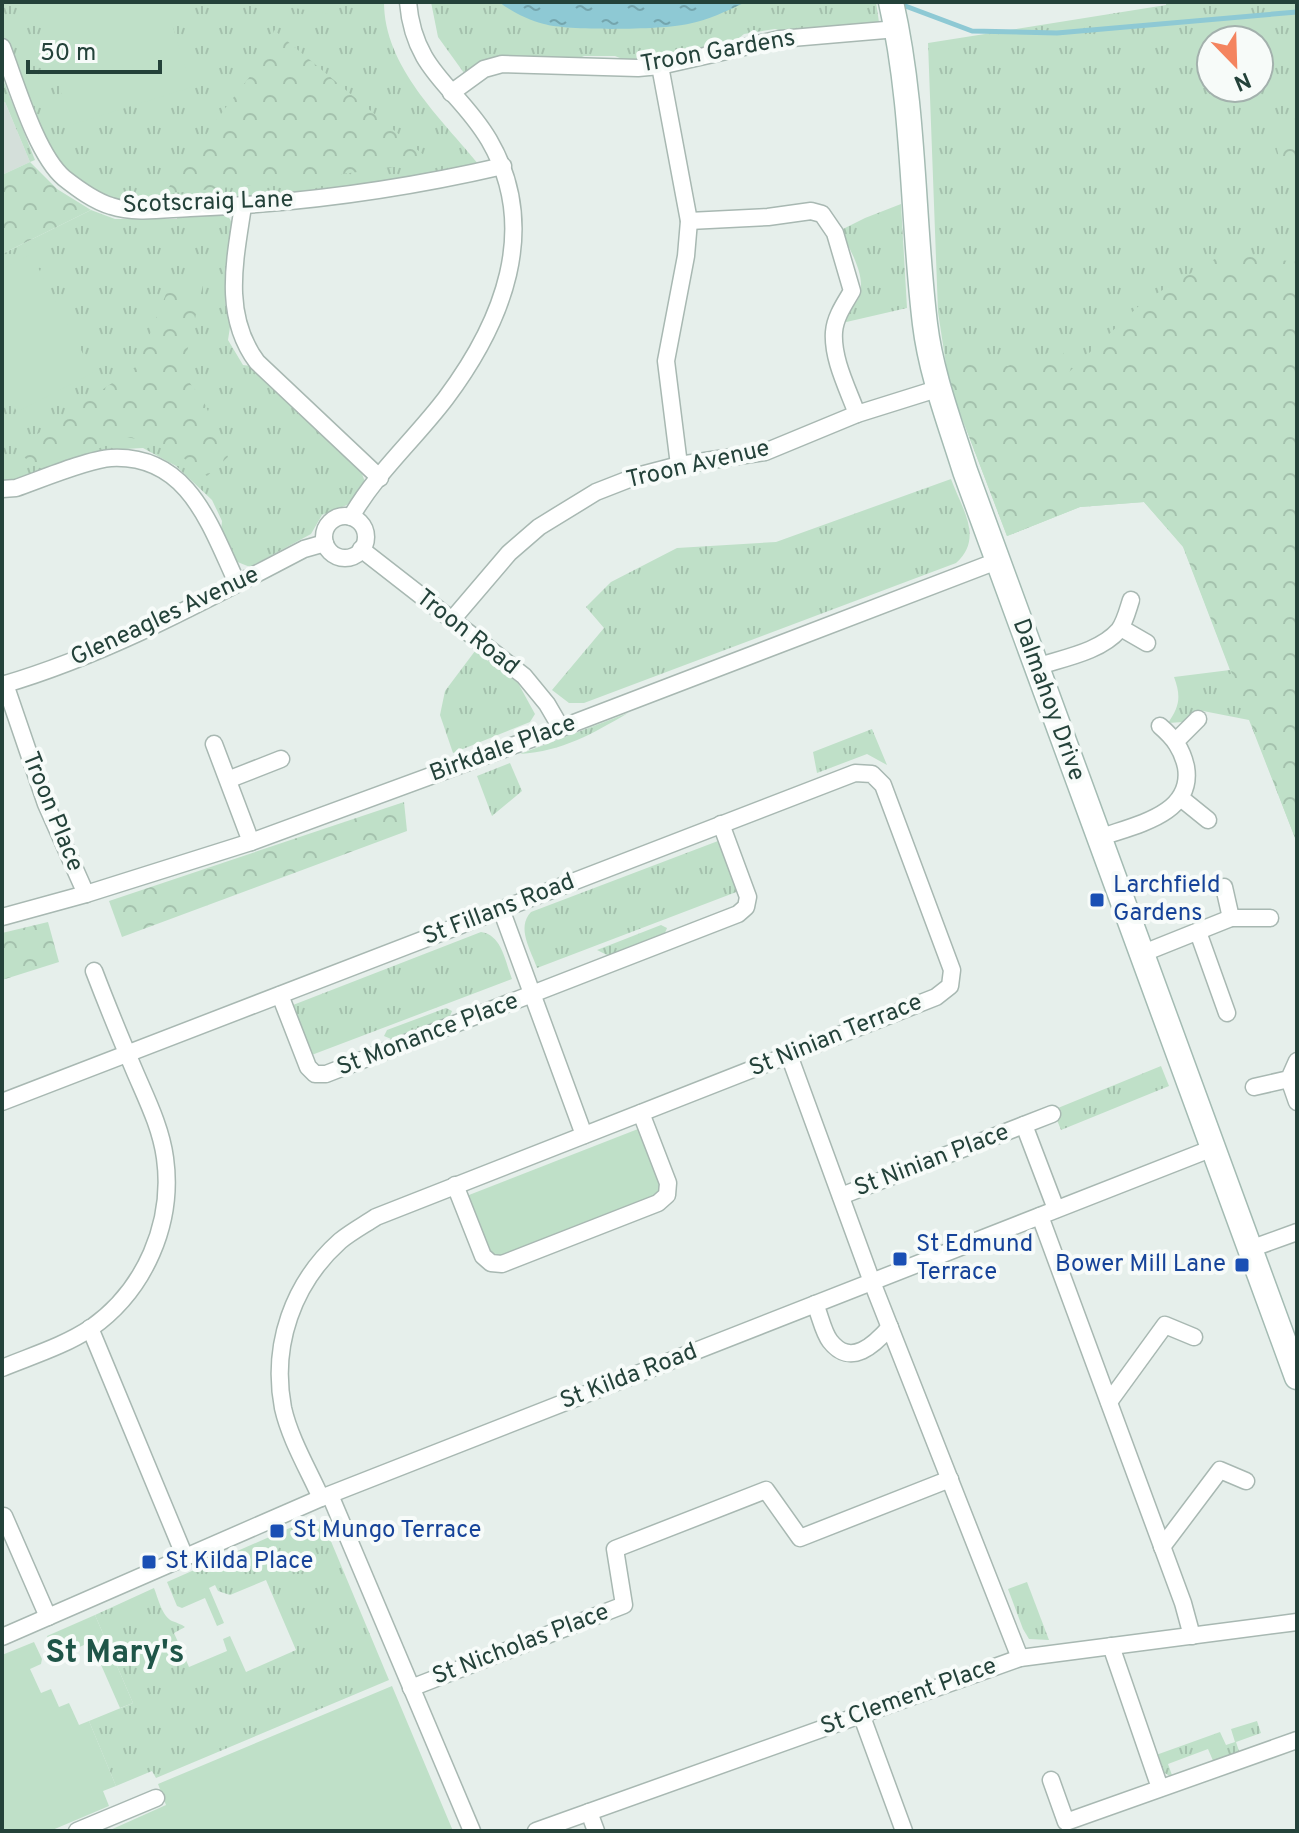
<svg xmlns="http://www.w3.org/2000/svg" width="1299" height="1833" viewBox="0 0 1299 1833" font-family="Overpass,sans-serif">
  <defs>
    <pattern id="grass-tufts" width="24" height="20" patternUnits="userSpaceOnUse" patternTransform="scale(2)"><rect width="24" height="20" fill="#bfe0c8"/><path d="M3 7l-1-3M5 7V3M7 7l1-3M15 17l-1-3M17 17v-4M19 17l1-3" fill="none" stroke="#a4c1ad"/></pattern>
    <pattern id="forest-crowns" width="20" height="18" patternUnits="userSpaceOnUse" patternTransform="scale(2)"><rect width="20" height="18" fill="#bfe0c8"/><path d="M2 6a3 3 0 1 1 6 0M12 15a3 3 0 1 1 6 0" fill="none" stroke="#a4c1ad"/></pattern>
    <pattern id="water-ripples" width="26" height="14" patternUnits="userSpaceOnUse" patternTransform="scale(2)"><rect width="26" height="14" fill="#8ec9d4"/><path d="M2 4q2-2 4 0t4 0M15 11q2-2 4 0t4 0" fill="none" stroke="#74a5ad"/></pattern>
  </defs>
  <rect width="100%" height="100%" fill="#e6efeb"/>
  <polygon fill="#d4dfda" points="2,95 30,162 2,175"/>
  <g fill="url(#grass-tufts)" fill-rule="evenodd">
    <path d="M2,2H384C384,67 441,118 480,166L385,184L242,201L143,205L116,202L90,189L66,170L49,151L2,32Z"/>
    <polygon points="431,2 876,2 879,22 870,27 785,32 775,29 744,34 733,43 662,60 630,62 615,56 584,56 573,61 479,64 464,73 438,37"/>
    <path d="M1166,2H1297V843L1249,720L1198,710L1183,722L1168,723C1180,706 1181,696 1174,677L1230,670L1183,547L1144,502L1080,507L1007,536L949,384L938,312L928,43L1166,5ZM1211,40H1259V88H1211Z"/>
    <polygon points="2,77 35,160 30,162 5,102 2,102"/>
    <path d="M901,204L907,308L842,323C847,312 856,305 859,297C867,275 849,250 841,230L865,218Z"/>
    <polygon points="91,210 115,219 177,219 178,214 225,214 230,219 232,224 225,301 230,327 228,340 243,365 251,366 360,468 365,482 347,505 322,515 311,534 250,567 235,561 221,531 222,521 212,500 176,466 143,448 106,450 14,481 2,480 2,254"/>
    <path d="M951,479C962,509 984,538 956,563L584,703H569L552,690L604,628L586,607L611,582L677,548L776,542Z"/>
    <polygon points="475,651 518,683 535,714 530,722 453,753 440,715 445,691"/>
    <path d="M628,713C592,734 563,751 520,754Z"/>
    <polygon points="872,729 887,765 867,754 817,773 813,752"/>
    <polygon points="510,763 522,791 492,816 477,776"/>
    <path d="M718,841L724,848L739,891L537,968C531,950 516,928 531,912Z"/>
    <polygon points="661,925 667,928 663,938 613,958 597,950"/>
    <path d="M481,932C502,935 505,961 512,979L309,1056L292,1011L293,1005Z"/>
    <polygon points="446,1008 452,1011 448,1021 396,1041 384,1036 387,1030"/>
    <polygon points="1161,1066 1169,1086 1061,1130 1053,1110"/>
    <path d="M308,1520L325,1527L389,1680L156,1778L152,1771L116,1786L89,1721L133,1703L95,1615L154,1588C158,1598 162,1616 172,1621C177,1623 181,1624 185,1627L174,1633L189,1667L227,1651L223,1639L230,1636L246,1672L296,1650L266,1580L230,1595L218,1591L215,1585L209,1588L224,1623L217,1626L205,1598L182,1608L177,1606L167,1582Z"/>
    <polygon points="1027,1582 1049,1640 1029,1639 1023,1629 1008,1589"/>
    <polygon points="1257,1721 1261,1733 1236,1742 1240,1754 1214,1763 1208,1749 1168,1764 1173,1778 1163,1772 1156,1755 1220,1732 1226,1745 1235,1742 1231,1729"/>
  </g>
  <g fill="url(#forest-crowns)">
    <polygon points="274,30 432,162 290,181 164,194 226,107 266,56"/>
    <polygon points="1297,115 1297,172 1280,161 1276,145"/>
    <polygon points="30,162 57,189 91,210 2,254 2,175"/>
    <polygon points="1225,253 1297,262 1297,843 1183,546 1144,502 1080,507 1007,536 949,384 956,362 981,361 1007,366 1062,349 1069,372 1144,301"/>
    <polygon points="170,284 203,285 182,373 203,400 228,457 207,476 168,446 127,437 31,465 17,448 137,366"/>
    <polygon points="404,802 407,831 122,937 109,901"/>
    <polygon points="48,922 59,962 2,980 2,933"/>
  </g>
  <g fill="#bfe0c8">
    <polygon points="33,2 165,2 192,87 71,125"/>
    <polygon points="261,2 330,2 328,14"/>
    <polygon points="31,254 93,373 17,412 2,383 2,269"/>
    <polygon points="638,1129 642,1133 663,1185 656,1198 500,1258 489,1253 469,1205 469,1195"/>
    <polygon points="95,1615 133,1703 120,1708 91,1642 56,1657 47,1636"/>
    <polygon points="34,1642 42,1659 41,1664 30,1669 41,1693 51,1689 59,1707 69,1703 79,1725 89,1721 116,1786 103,1791 109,1806 50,1831 2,1831 2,1655"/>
    <polygon points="392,1686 453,1831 108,1831 166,1805 158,1784"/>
  </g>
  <path fill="url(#water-ripples)" d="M499,2H746C727,11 708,20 688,24C663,30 567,31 544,24C528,20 512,12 499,2Z"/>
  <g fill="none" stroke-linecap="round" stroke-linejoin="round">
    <polyline stroke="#8ec9d4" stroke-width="5" points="900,4 972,31 1057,33 1297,12"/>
    <defs>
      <g id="street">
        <path d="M2,47C16,83 36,154 64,178C78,189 94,201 111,206C135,214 165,209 190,208C295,204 400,190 503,166"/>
        <polyline points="660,66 689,221 686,256 666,361 679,465"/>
        <polyline points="451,93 484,69 502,64 638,68 660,66 780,39 897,29"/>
        <path d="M243,206C235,260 222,315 257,362L380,478"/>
        <path d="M689,221L768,217L811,211L822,214L835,233L852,291C845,303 835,317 834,332C832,359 848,389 857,414"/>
        <path d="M2,489L16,488C39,480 89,459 111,458C188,454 210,525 237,583"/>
        <circle cx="345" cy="537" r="21"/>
        <path d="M351,517C376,473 415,439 446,398C502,323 541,229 489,140C458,87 414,73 408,2"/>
        <polyline points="361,549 524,676 547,704 561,728"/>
        <polyline points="451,621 509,553 539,527 596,492 637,476 679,465 765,452 857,414 940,388"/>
        <polyline points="1121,628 1147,643"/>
        <path d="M1036,667C1063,658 1100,652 1119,630C1125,622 1128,609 1131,600"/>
        <polyline points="5,684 46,804 86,894"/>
        <path d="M2,685C108,654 206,600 304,549L325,543"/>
        <polyline points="1177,740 1198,719"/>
        <polyline points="214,744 251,842"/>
        <polyline points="230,779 281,759"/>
        <polyline points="1182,799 1208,820"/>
        <path d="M1099,838C1134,825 1194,815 1186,767C1182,749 1174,738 1160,726"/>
        <polyline points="1224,887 1231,918"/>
        <polyline points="501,909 584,1135"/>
        <polyline points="2,917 86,894 251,842 561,728 997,561"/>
        <polyline points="1198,932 1227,1013"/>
        <polyline points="1141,954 1231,918 1270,918"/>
        <polyline points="280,995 308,1067 315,1074 326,1074 738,914 746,907 748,897 721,824"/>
        <polyline points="789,1055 872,1282 1020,1658"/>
        <polyline points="1289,1079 1297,1102"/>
        <polyline points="1254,1087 1289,1079 1297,1061"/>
        <path d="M2,1102L855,773L872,774L883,785L952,970L950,986L936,997L376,1217C364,1225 351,1232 340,1241C293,1283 271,1345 283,1408C290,1439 308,1469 321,1498"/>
        <polyline points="1024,1125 1056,1209"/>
        <polyline points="455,1185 483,1256 491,1263 502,1264 658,1203 667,1195 668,1183 641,1113"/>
        <polyline points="841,1196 1052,1114"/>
        <polyline points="1040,1216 1183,1603 1192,1636"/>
        <polyline points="1250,1249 1297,1232"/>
        <path d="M815,1304C820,1315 823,1332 830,1341C851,1368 875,1344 890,1327"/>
        <polyline points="90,1328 185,1557"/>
        <path d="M2,1368C31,1356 64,1346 91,1328C145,1290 174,1223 165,1158C161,1128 147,1100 135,1072C121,1039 107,1005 94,971"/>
        <polyline points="1109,1402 1165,1325 1194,1337"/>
        <polyline points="330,1495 472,1831"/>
        <polyline points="4,1516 48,1617"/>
        <polyline points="1162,1547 1220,1470 1246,1481"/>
        <polyline points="2,1637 321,1498 1213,1148"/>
        <polyline points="1111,1646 1160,1788"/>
        <polyline points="411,1688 624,1605 615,1549 766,1490 800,1538 950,1479"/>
        <polyline points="861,1714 904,1831"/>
        <polyline points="1051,1780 1066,1822 1297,1740"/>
        <polyline points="589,1812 596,1831"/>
        <polyline points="77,1831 156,1798"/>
        <polyline points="536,1831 1020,1658 1297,1622"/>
      </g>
      <path id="secondary" d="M891,2C915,107 912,217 925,324C931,374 950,423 965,471L1297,1377"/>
    </defs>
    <use href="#street" stroke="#a8b8b2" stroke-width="19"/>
    <use href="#secondary" stroke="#a4bbb3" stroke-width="27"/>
    <use href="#street" stroke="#fff" stroke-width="16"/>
    <use href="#secondary" stroke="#fff" stroke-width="24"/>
  </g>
  <g fill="#1a4fb4" stroke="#f7fbf9" stroke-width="3">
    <rect x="1089" y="892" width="16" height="16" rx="4"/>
    <rect x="892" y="1251" width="16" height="16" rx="4"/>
    <rect x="1234" y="1257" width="16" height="16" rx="4"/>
    <rect x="269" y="1523" width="16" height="16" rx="4"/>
    <rect x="141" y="1554" width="16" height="16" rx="4"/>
  </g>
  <g text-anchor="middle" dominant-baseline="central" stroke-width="8" stroke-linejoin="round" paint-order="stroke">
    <g font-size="24" fill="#24423a" stroke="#f7fbf9">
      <text transform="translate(718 52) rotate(-10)">Troon Gardens</text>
      <text transform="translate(208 203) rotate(-2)">Scotscraig Lane</text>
      <text transform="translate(698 465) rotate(-13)">Troon Avenue</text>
      <text transform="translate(165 617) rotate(-25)">Gleneagles Avenue</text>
      <text transform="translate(467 633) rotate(38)">Troon Road</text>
      <text transform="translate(1048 700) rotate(70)">Dalmahoy Drive</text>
      <text transform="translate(503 749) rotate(-20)">Birkdale Place</text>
      <text transform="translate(52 812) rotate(68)">Troon Place</text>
      <text transform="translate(499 910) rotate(-21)">St Fillans Road</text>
      <text transform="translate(428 1035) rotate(-21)">St Monance Place</text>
      <text transform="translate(836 1036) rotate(-22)">St Ninian Terrace</text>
      <text transform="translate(932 1161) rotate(-21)">St Ninian Place</text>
      <text transform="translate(629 1377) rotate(-21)">St Kilda Road</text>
      <text transform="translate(521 1645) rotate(-21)">St Nicholas Place</text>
      <text transform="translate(909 1697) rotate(-20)">St Clement Place</text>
    </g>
    <g font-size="24" fill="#164399" stroke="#f7fbf9" text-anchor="start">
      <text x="1113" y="886">Larchfield<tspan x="1113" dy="28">Gardens</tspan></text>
      <text x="916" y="1245">St Edmund<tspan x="916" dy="28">Terrace</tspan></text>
      <text x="1226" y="1265" text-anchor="end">Bower Mill Lane</text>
      <text x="293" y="1531">St Mungo Terrace</text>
      <text x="165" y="1562">St Kilda Place</text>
    </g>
    <g font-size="32" font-weight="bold" fill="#1f5548" stroke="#f7fbf9">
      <text x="115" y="1654">St Mary's</text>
    </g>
  </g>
  <rect width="1299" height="1833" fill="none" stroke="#24423a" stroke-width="8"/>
  <g transform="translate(1235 64) rotate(157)"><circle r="38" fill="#f7fbf9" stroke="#a3b1ad" stroke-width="2"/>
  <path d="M0-6L14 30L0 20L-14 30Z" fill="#f4845f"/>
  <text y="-12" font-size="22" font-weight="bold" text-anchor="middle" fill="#24423a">N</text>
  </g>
  <path d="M28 60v12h132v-12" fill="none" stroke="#24423a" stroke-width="4"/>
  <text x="40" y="60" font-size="24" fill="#24423a" stroke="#f7fbf9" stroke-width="6" paint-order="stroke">50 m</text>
</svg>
